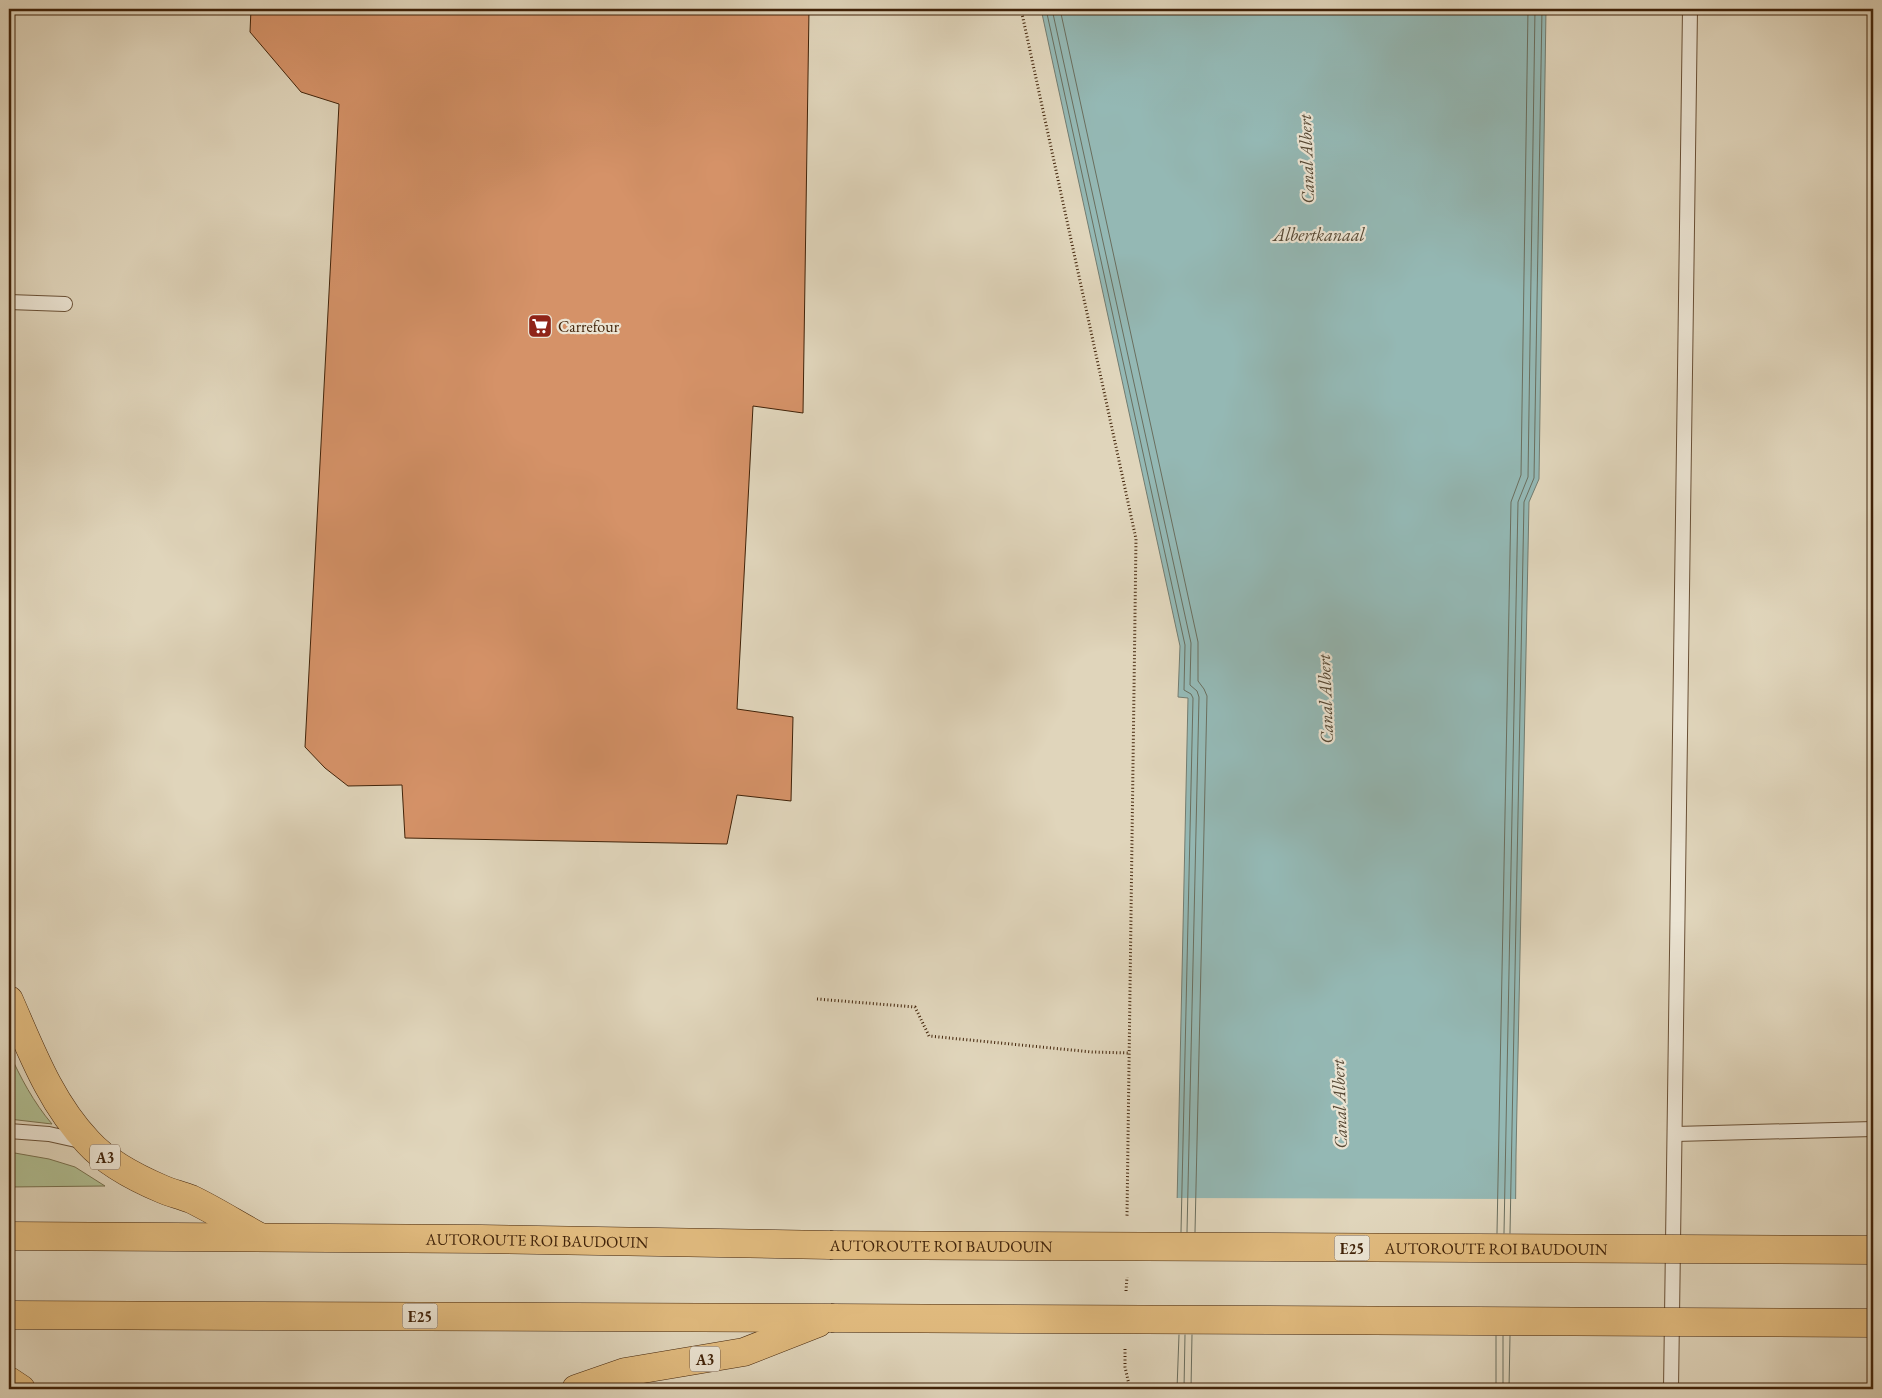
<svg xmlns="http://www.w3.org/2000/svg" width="1882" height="1398" viewBox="0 0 1882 1398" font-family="'EB Garamond',serif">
  <rect width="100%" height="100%" fill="#e0d5bb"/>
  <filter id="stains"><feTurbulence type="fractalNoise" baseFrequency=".004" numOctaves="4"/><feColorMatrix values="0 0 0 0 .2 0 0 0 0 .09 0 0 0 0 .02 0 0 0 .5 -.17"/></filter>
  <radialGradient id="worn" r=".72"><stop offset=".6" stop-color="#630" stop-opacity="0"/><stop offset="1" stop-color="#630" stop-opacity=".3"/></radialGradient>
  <g fill="#b0be92" stroke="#78704e">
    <path d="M9,1052C20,1077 34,1103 52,1124L9,1119Z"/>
    <polygon points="9,1152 49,1159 75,1167 105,1186 9,1187"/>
  </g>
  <polygon fill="#94b8b4" stroke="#737c70" points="1041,9 1546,9 1539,479 1529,502 1516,1155 1514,1389 1173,1389 1188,698 1178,697 1180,646"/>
  <polygon fill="#e0d5bb" points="1174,1198 1518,1199 1517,1389 1170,1389"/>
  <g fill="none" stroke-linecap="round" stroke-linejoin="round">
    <g stroke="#6a6e5e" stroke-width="1">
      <polyline points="1046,9 1185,645 1184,690 1191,694 1193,698 1181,1232"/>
      <polyline points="1052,9 1191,643 1190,685 1197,691 1199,697 1187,1232"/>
      <polyline points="1060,9 1198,642 1198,681 1204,689 1207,696 1195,1232"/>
      <polyline points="1497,1233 1511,502 1521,475 1528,9"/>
      <polyline points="1504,1233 1518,502 1528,477 1535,9"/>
      <polyline points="1510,1233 1524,502 1534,478 1542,9"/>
      <polyline points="1177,1389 1179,1335"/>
      <polyline points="1184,1389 1185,1335"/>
      <polyline points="1191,1389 1192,1335"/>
      <polyline points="1496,1389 1496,1336"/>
      <polyline points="1503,1389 1503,1336"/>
      <polyline points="1509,1389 1510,1336"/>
    </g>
  </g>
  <polygon fill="#d59268" stroke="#412309" points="251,9 809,9 803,413 753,406 737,709 793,717 791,801 737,795 727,844 405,838 402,785 348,786 325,768 305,747 339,104 301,92 250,32"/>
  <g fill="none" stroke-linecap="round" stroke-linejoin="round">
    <defs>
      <g id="service">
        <polyline points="9,302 65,304"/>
        <polyline points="9,1131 49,1134 85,1142"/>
        <polyline points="1675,1134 1873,1129"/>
        <polyline points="1671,1389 1690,9"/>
      </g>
      <g id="motorway">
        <path d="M9,1000C31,1050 50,1102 88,1142C107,1163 136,1178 162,1189C171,1193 181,1195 191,1199C214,1210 236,1224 258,1236"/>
        <path id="s1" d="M9,1236L481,1239L830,1245"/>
        <polyline points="9,1315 831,1318"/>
        <polyline points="9,1381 21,1389"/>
        <polyline points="576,1389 625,1372 744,1352 818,1323"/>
      </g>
    </defs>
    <use href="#service" stroke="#695036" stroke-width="16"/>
    <use href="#motorway" stroke="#412309" stroke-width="29"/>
    <g stroke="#412309" stroke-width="3" stroke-dasharray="1 2.5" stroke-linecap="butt">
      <polyline points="1021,9 1136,539 1127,1216"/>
      <polyline points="817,999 915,1007 929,1036 1092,1052 1130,1053"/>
      <polyline points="1126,1291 1127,1277"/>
      <polyline points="1125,1349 1125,1367 1130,1389"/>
    </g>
    <use href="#service" stroke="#ebe4d3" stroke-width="14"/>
    <use href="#motorway" stroke="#e0ba7e" stroke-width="28"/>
    <defs>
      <g id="motorway-bridge">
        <path id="s2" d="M830,1245L1873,1250"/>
        <polyline points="831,1318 1873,1323"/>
      </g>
    </defs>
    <use href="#motorway-bridge" stroke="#412309" stroke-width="29" stroke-linecap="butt"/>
    <use href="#motorway-bridge" stroke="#e0ba7e" stroke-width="28"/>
  </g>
  <defs>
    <symbol id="supermarket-square" viewBox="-11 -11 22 22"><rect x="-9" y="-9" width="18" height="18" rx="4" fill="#8f2418" stroke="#ebe4d3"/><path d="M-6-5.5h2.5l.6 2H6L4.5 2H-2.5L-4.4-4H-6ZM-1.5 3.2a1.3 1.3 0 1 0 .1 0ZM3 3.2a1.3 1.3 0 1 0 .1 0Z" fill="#fff"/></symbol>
  </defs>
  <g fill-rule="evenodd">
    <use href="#supermarket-square" x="526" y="312" width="28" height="28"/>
  </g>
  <g text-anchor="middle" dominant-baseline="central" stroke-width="4.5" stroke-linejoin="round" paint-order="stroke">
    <g fill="#ebe4d3" stroke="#745d46" stroke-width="1">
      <rect x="90" y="1144.5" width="30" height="25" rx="4"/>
      <rect x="1334.5" y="1235.5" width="35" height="25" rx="4"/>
      <rect x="402.5" y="1303.5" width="35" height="25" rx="4"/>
      <rect x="690" y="1346.5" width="30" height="25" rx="4"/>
    </g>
    <g font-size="15" font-weight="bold" fill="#412309">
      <text x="105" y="1157">A3</text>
      <text x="1352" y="1248">E25</text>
      <text x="420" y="1316">E25</text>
      <text x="705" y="1359">A3</text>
    </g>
    <g font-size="16" fill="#412309" stroke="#ebe4d3" text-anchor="start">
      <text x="558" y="326">Carrefour</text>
    </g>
    <g font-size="16" fill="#412309" stroke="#ebe4d3">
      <text stroke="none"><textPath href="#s1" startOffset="528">AUTOROUTE ROI BAUDOUIN</textPath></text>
      <text stroke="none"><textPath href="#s2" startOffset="111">AUTOROUTE ROI BAUDOUIN</textPath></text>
      <text stroke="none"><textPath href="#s2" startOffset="666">AUTOROUTE ROI BAUDOUIN</textPath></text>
    </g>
    <g font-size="18" font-style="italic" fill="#564834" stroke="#ebe4d3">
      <text transform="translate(1306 159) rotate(-92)">Canal Albert</text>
      <text x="1319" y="234">Albertkanaal</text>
      <text transform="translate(1325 699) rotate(-92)">Canal Albert</text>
      <text transform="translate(1339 1104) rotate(-92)">Canal Albert</text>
    </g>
  </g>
  <rect width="1882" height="1398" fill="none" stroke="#e0d5bb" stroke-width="30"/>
  <rect x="10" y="10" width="1862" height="1378" fill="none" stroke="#412309" stroke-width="2.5"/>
  <rect x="15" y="15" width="1852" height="1368" fill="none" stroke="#412309"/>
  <rect width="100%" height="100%" filter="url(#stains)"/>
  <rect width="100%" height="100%" fill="url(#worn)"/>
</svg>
